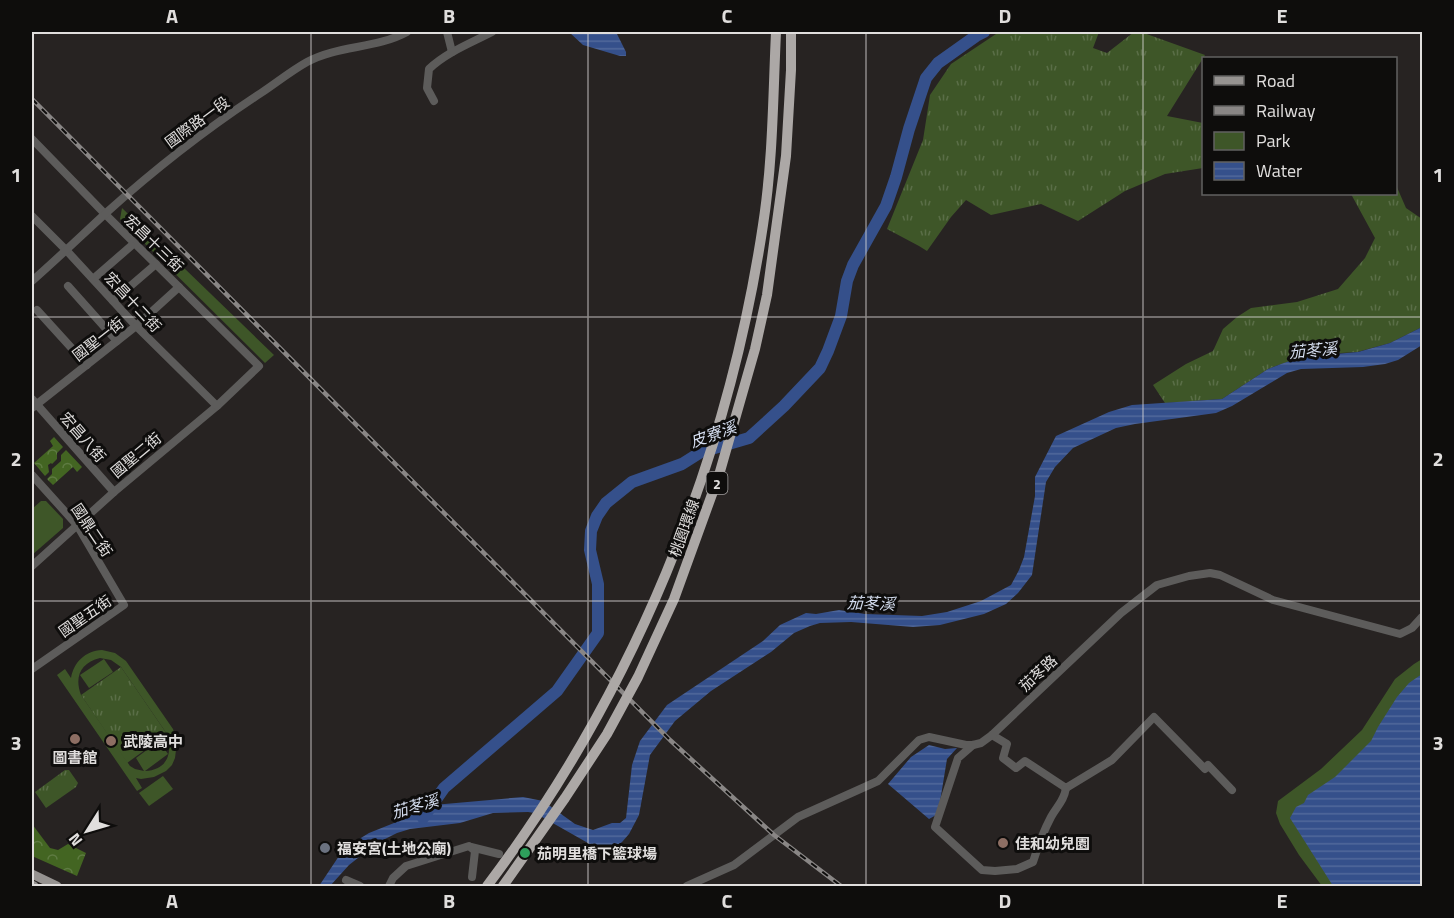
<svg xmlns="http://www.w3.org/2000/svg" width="1454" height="918" viewBox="0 0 1454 918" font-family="'Titillium Web','Noto Sans TC',sans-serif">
  <defs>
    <pattern id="grass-tufts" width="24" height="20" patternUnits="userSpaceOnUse" patternTransform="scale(1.5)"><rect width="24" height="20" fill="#3e5628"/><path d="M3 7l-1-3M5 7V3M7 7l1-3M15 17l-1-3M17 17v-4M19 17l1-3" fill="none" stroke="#5a6e47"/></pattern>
    <pattern id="forest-crowns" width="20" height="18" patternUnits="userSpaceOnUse" patternTransform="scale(1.5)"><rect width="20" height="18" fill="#436522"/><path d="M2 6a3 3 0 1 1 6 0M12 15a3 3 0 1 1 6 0" fill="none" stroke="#5e7b42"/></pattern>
    <pattern id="water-rules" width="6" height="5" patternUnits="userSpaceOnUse" patternTransform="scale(1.5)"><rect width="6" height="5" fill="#35508b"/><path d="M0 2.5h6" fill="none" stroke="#52699b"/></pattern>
  </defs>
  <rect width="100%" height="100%" fill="#272322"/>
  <g fill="url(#grass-tufts)">
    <polygon points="999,32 1099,32 1093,48 1107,53 1134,32 1141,32 1205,55 1167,116 1203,123 1203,168 1165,174 1125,191 1078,221 1041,204 991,215 966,200 951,217 927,251 919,246 887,229 923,140 930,95 951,64"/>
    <polygon points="1396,185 1406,208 1422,219 1422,327 1390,343 1357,352 1323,354 1281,364 1268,369 1222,399 1165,403 1153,385 1186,364 1213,351 1223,329 1237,317 1251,308 1297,302 1338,289 1365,258 1375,238 1351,194 1396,194"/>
    <polygon points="121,667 167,734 127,763 81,695"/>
    <polygon points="65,770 69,770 78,783 76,787 46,808 35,792"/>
  </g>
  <g fill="url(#forest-crowns)">
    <polygon points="54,437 63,447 57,453 57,459 52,464 51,463 48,465 49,472 45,476 34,463 53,446 50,441"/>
    <polygon points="66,450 82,467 77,472 73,467 53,485 47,479 52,474 52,469 61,461 61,455"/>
    <polygon points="32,824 50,848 58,850 68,844 86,853 77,876 32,856"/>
  </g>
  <g fill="#3e5628" fill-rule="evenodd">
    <polygon points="122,208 274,355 265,363 120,219"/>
    <polygon points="41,501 46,501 63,519 63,528 32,555 32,509"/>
    <path d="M102,650L115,653L126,661L173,729L177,742L175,758L172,765L166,771L154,777L141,779L136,778L142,788L137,791L57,675L65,669L71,678C74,662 85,651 102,650ZM100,658L111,660L121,667L167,734C173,754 167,770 145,771L168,754L159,741L136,758L144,771L135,769L130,766L81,695C74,676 81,663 100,658Z"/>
    <polygon points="104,659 113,672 89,688 80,675"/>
    <polygon points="1422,659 1422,886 1322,886 1299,855 1280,824 1276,813 1278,801 1321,769 1362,730 1395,679 1414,664"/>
    <polygon points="163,776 173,789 149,806 139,793"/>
  </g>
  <g fill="url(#water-rules)">
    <polygon points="569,32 616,32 626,52 626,56 620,56 583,45"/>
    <polygon points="1422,327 1422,345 1398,360 1385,364 1363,367 1301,369 1287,373 1232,406 1216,413 1135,424 1116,428 1073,448 1055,467 1046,482 1032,575 1018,593 1006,604 984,614 940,625 913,627 851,622 820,623 810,626 794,633 771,652 711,691 675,721 650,755 639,815 629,834 622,842 613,848 604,850 595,847 535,813 528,812 493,813 460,823 410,829 397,833 377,843 349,865 330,886 319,886 341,853 351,844 369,833 409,817 422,806 523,797 543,801 575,824 593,830 612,823 620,823 626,818 632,765 640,741 667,705 763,641 780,625 806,613 816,614 839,610 865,614 922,616 947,612 981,601 1011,585 1019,570 1024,557 1035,496 1035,477 1056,436 1109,412 1132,405 1222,399 1268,369 1281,364 1301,357 1358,352 1390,343"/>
    <polygon points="1422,674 1422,886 1333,886 1290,818 1296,807 1304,803 1308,795 1335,777 1371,741 1378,727 1397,697 1409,683"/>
    <polygon points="929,745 945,749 957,748 947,759 938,814 929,819 888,784 911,757"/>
  </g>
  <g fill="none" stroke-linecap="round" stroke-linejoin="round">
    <polyline stroke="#35508b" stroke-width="12" points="423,818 444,788 557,691 598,633 598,584 590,550 591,531 597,516 606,503 632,482 682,464 701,452 749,438 784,406 820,368 828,351 841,316 847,281 853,265 886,206 896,177 909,129 926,78 938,63 976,36 984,32"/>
    <g stroke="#5d5c5b" stroke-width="8">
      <polyline points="447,32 452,52"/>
      <path d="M434,101L427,88L429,69C447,52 471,43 492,32"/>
      <polyline points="32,139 105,214 259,366 217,406 114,492 32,566"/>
      <polyline points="32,216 67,251 136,326 217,406"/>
      <polyline points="93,279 131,246"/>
      <path d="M32,281C57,259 81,236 106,213C155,169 206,129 261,93C276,83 291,71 307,62C338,45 376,49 407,32"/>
      <polyline points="68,286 117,341"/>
      <polyline points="113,301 156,264"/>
      <polyline points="37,310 87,365"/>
      <polyline points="32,399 114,492"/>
      <polyline points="32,408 136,326 179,287"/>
      <polyline points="32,475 77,525 124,605 32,669"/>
      <polyline points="992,735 1007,744 1003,758 1016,768 1025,761 1066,788 1112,760 1154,717 1205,769 1208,765 1232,790"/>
      <path d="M973,745L958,758L935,827L982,870L995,871L1017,869L1033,862C1038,846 1043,832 1051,817C1057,806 1064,801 1066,788"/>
      <polyline points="471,847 499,854"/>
      <polyline points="346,880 360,886"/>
      <polyline points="389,886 393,878 406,866 469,846 475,851 472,877"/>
      <polyline points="687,886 734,865 798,817 878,781 919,740 929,737 966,745 973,745 981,743 992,735 1121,613 1157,585 1189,576 1210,573 1220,575 1273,600 1400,634 1412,628 1422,617"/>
    </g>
    <g stroke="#969391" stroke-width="9">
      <polyline points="32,874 57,886"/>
      <polyline points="32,885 34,886"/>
    </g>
    <defs>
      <polyline id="rail" points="32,99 670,740 774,835 841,886"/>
    </defs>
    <use href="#rail" stroke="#898685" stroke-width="4.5"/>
    <use href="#rail" stroke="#0e0d0c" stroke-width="2" stroke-dasharray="7" stroke-linecap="butt"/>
    <g stroke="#aca8a6" stroke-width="10">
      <path d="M487,886C633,693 727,464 763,225C773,161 773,96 776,32"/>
      <polyline points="503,886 565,798 607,734 638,677 674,599 719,475 755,349 767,295 786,156 791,70 791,32"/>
    </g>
  </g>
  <path fill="none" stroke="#e0dedd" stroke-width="1.5" stroke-opacity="0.55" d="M311,32V886M588,32V886M866,32V886M1143,32V886M32,317H1422M32,601H1422"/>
  <g fill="#8d6e63" stroke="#0e0d0c" stroke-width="2">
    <circle cx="75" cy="739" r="6"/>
    <circle cx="111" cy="741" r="6"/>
    <circle cx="1003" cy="843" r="6"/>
  </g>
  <circle fill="#6b7280" stroke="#0e0d0c" stroke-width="2" cx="325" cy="848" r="6"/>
  <circle fill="#2e9e5b" stroke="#0e0d0c" stroke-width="2" cx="525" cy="853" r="6"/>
  <g text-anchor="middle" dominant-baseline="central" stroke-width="6" stroke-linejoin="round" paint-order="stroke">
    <rect fill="#0e0d0c" stroke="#a19f9e" stroke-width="1.5" x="706.5" y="472" width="21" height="22" rx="4.5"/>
    <g font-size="14" font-weight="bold" fill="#e0dedd">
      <text x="717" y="483">2</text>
    </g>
    <g font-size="15" fill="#e0dedd" stroke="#0e0d0c">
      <text transform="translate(197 122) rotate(-36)">國際路一段</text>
      <text transform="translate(154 243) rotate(44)">宏昌十三街</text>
      <text transform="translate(133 302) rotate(47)">宏昌十二街</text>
      <text transform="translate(98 339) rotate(-38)">國聖一街</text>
      <text transform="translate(83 437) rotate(49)">宏昌八街</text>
      <text transform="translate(136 455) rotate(-40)">國聖二街</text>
      <text transform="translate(684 528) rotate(-70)">桃園環線</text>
      <text transform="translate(92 530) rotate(56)">國鼎二街</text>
      <text transform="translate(85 616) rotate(-35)">國聖五街</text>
      <text transform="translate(1038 673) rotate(-43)">茄苳路</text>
    </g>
    <g font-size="15" font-weight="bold" fill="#e0dedd" stroke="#0e0d0c" text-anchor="start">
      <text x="123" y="741">武陵高中</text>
      <text x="75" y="757" text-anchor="middle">圖書館</text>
      <text x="1015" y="843">佳和幼兒園</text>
      <text x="337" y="848">福安宮(土地公廟)</text>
      <text x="537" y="853">茄明里橋下籃球場</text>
    </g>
    <g font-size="16" font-style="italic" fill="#d4ddef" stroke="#0e0d0c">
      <text transform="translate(1313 350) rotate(-5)">茄苳溪</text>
      <text transform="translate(713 434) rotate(-20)">皮寮溪</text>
      <text transform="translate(871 603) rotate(2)">茄苳溪</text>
      <text transform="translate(415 806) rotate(-16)">茄苳溪</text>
    </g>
  </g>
  <rect width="1454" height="918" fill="none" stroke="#0e0d0c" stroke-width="66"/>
  <rect x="1202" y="57" width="195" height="138" fill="#0e0d0c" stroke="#626160" stroke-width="1.5"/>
  <rect x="1214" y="76" width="30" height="9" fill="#969391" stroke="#626160" stroke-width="1.5"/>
  <text x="1256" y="87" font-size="18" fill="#e0dedd">Road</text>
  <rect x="1214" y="106" width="30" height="9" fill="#898685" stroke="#626160" stroke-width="1.5"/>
  <text x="1256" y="117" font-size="18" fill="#e0dedd">Railway</text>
  <rect x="1214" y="132" width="30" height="18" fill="#3e5628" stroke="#626160" stroke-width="1.5"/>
  <text x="1256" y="147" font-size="18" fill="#e0dedd">Park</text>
  <rect x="1214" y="162" width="30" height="18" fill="url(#water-rules)" stroke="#626160" stroke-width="1.5"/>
  <text x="1256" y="177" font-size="18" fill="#e0dedd">Water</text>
  <g transform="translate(87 831) rotate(233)" stroke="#0e0d0c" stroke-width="4.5" paint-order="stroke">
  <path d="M0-4.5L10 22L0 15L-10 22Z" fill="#e0dedd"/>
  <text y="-9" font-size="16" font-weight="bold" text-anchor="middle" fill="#e0dedd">N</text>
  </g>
  <rect x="33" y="33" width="1388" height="852" fill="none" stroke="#e0dedd" stroke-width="2"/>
  <g font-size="20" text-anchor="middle" font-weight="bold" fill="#e0dedd">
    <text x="172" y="23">A</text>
    <text x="449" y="23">B</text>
    <text x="727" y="23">C</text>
    <text x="1005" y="23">D</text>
    <text x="1282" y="23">E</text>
    <text x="16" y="182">1</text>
    <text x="1438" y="182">1</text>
    <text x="16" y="466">2</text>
    <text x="1438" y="466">2</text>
    <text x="16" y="750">3</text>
    <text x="1438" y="750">3</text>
    <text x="172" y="908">A</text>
    <text x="449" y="908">B</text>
    <text x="727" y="908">C</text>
    <text x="1005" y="908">D</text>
    <text x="1282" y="908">E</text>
  </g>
</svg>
